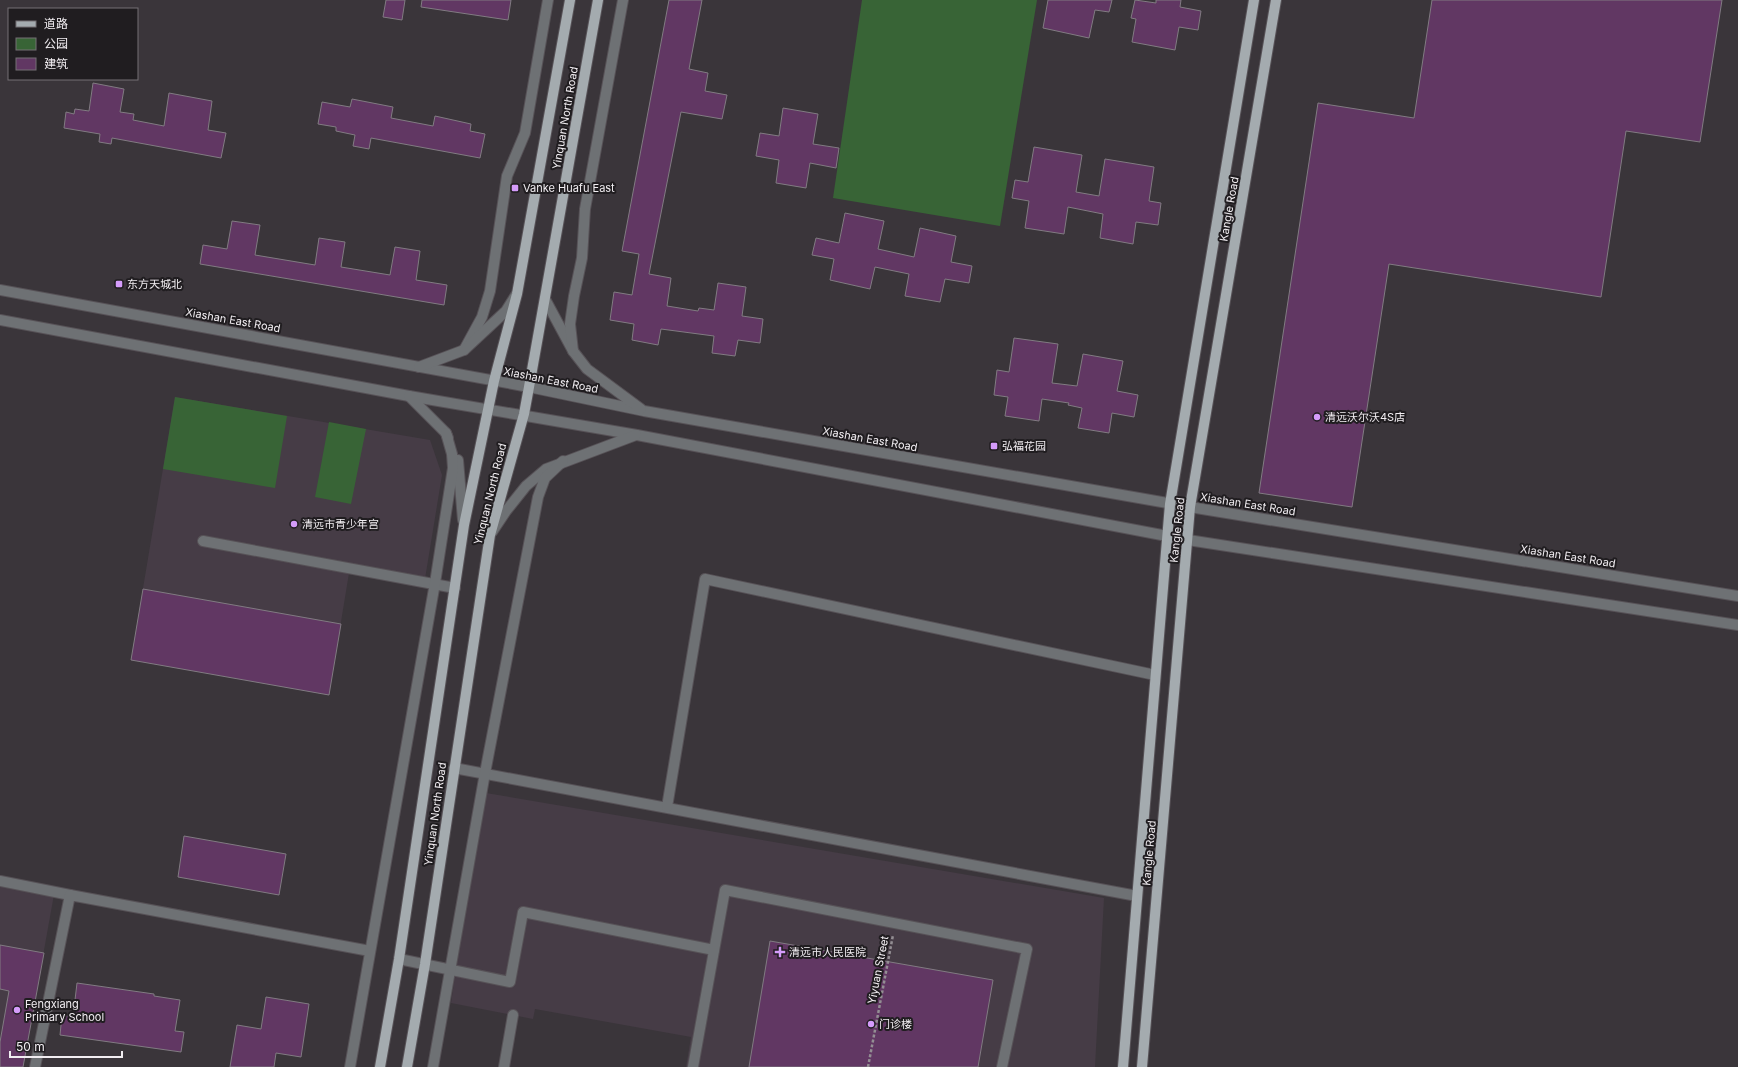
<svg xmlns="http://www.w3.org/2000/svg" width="1738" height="1067" viewBox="0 0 1738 1067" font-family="Inter,'Noto Sans SC',sans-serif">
  <rect width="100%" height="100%" fill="#3a353a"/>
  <g fill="#463c46">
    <polygon points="175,397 430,440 442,475 424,585 349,573 329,695 131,660"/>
    <polygon points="486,793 1104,898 1095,1067 686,1067 691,1037 535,1009 533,1019 451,1003 466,901"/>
    <polygon points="0,878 55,889 23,1067 0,1067"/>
  </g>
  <g fill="#386436">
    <polygon points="862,0 1037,0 1000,226 833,198"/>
    <polygon points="175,397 287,416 275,488 163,469"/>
    <polygon points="329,422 366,429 351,504 315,497"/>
  </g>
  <g fill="#613763" stroke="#817b82">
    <polygon points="386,0 405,0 402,20 383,17"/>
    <polygon points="422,0 511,0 508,20 421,7"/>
    <polygon points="669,0 702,0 689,69 708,73 705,91 727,95 722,119 681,112 649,274 671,278 667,306 698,311 699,308 714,310 718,283 746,287 742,316 763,319 760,343 738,340 735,356 712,353 714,336 661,329 658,345 632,340 634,324 610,320 614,292 632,295 639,254 622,251"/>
    <polygon points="1048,0 1112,0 1109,12 1095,10 1089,38 1043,28"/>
    <polygon points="1135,0 1156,3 1156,0 1181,0 1180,7 1201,11 1198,30 1179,27 1175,50 1132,42 1136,19 1131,18"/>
    <polygon points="1432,0 1722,0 1700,142 1626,131 1601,297 1389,264 1352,507 1259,493 1318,103 1414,118"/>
    <polygon points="93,83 124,89 120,112 134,114 133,120 164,126 169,93 212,101 208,130 226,133 221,158 112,138 111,144 99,142 100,134 64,128 66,112 74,114 75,109 89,111"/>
    <polygon points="352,99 393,107 391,118 433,126 435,116 471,124 470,131 485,134 480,158 371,138 369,149 353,146 355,135 336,131 336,127 318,124 322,102 350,107"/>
    <polygon points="783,108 818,114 813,144 839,148 836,168 810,163 806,188 776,183 779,160 756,156 760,133 779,136"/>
    <polygon points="1034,147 1082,155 1076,192 1099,196 1105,159 1154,167 1149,201 1161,203 1158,225 1136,222 1133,244 1100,238 1103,214 1068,207 1064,234 1025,228 1029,201 1012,198 1015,180 1028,182"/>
    <polygon points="845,213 884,221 878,249 914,257 920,228 956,236 951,262 972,266 969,283 945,279 940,302 905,296 909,274 875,267 870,289 830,280 834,259 812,255 816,238 839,243"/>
    <polygon points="232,221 260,225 255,255 315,265 319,238 345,242 341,267 390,275 395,247 420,251 416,280 447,285 444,305 200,264 203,245 227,249"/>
    <polygon points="1014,338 1058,344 1052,383 1077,386 1083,354 1123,361 1117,391 1138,395 1134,417 1112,413 1109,433 1078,428 1082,408 1068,405 1069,403 1042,399 1039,421 1005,416 1008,397 994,395 997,370 1009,372"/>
    <polygon points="143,589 341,624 329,695 131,660"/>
    <polygon points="184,836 286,854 279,895 178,877"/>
    <polygon points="770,941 993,980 978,1067 749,1067"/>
    <polygon points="0,945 44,953 23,1067 0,1067 0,1042 9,991 0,989"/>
    <polygon points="77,983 154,994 154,996 180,1000 175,1031 184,1032 181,1052 60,1035 62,1015 73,1017"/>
    <polygon points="266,997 309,1004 301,1057 276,1053 274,1067 230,1067 237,1025 261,1029"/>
  </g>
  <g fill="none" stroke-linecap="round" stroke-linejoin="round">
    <defs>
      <g id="minor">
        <polyline points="0,290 529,387 644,411 1190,507 1738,596"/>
        <polyline points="545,299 573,351 587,369 641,409"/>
        <polyline points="0,320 409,396 637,435 1188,540 1738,625"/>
        <polyline points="464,350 482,317 490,291 507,176 525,133 548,0"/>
        <polyline points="573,351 570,324 574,296 582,258 585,209 623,0"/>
        <polyline points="419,367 464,350 506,311 516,295"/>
        <polyline points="409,396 446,433 448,438"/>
        <polyline points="458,460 463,520"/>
        <polyline points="492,532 506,511 526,486 546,469 636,435"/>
        <polyline points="203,541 455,588"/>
        <polyline points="454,768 1137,896"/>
        <polyline points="667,807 705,579 1155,675"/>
        <polyline points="0,881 70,895"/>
        <polyline points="399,959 510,982 523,912 714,950"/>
        <polyline points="35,1067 70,895 370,951"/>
        <polyline points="350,1067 435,583 453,468 452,454 446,433"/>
        <polyline points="433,1067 485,773 538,497 545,478 563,461"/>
        <polyline points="504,1067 513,1015"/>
        <polyline points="693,1067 725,890 1027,949 1002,1067"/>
      </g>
      <g id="major">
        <polyline points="380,1067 399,959 464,525 494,381 517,294 570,0"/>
        <polyline points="407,1067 425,964 490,535 524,414 529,387 598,0"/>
        <polyline points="1123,1067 1170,504 1254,0"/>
        <polyline points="1142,1067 1190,507 1276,0"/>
      </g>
    </defs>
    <use href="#minor" stroke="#575257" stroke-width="12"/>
    <use href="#major" stroke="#575257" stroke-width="12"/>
    <polyline stroke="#938e93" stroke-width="2.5" stroke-dasharray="3 2" stroke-linecap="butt" points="868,1067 893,935"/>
    <use href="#minor" stroke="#6e7174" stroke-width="10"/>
    <use href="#major" stroke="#a4abaf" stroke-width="10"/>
  </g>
  <g fill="#d59cfb" stroke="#201d20" stroke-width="1.5">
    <rect x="511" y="184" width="8" height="8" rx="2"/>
    <rect x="115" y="280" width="8" height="8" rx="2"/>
    <circle cx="1317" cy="417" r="4"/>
    <rect x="990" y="442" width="8" height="8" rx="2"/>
    <circle cx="294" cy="524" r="4"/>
    <path d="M778 946h4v4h4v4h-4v4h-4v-4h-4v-4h4z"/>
    <circle cx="17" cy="1010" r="4"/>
    <circle cx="871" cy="1024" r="4"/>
  </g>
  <g text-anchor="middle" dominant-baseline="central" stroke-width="4" stroke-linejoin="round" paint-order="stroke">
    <g font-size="11" fill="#f1edf1" stroke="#201d20">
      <text transform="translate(565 118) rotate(-80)">Yinquan North Road</text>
      <text transform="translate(1229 209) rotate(-80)">Kangle Road</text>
      <text transform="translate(233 320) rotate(10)">Xiashan East Road</text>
      <text transform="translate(551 380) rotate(11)">Xiashan East Road</text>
      <text transform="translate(870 439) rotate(10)">Xiashan East Road</text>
      <text transform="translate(490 494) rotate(-76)">Yinquan North Road</text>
      <text transform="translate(1248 504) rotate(9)">Xiashan East Road</text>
      <text transform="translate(1177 530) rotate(-84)">Kangle Road</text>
      <text transform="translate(1568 556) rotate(9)">Xiashan East Road</text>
      <text transform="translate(435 814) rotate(-82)">Yinquan North Road</text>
      <text transform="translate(1149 853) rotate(-85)">Kangle Road</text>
      <text transform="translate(878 970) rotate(-79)">Yiyuan Street</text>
    </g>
    <g font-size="11" fill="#f1edf1" stroke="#201d20" text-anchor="start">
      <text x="523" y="188">Vanke Huafu East</text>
      <text x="127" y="284">东方天城北</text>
      <text x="1325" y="417">清远沃尔沃4S店</text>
      <text x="1002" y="446">弘福花园</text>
      <text x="302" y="524">清远市青少年宫</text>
      <text x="789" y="952">清远市人民医院</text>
      <text x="25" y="1004">Fengxiang<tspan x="25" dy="13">Primary School</tspan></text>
      <text x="879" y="1024">门诊楼</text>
    </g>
  </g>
  <rect x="8" y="8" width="130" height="72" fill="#201d20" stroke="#747074"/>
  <rect x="16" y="21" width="20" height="6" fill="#a4abaf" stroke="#747074"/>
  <text x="44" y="28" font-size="12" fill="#f1edf1">道路</text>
  <rect x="16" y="38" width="20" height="12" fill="#386436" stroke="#747074"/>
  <text x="44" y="48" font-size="12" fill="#f1edf1">公园</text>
  <rect x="16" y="58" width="20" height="12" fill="#613763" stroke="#747074"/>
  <text x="44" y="68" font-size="12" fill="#f1edf1">建筑</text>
  <path d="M10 1051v6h112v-6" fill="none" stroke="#f1edf1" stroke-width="2"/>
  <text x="16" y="1051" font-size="12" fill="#f1edf1" stroke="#201d20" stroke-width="3" paint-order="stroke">50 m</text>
</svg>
